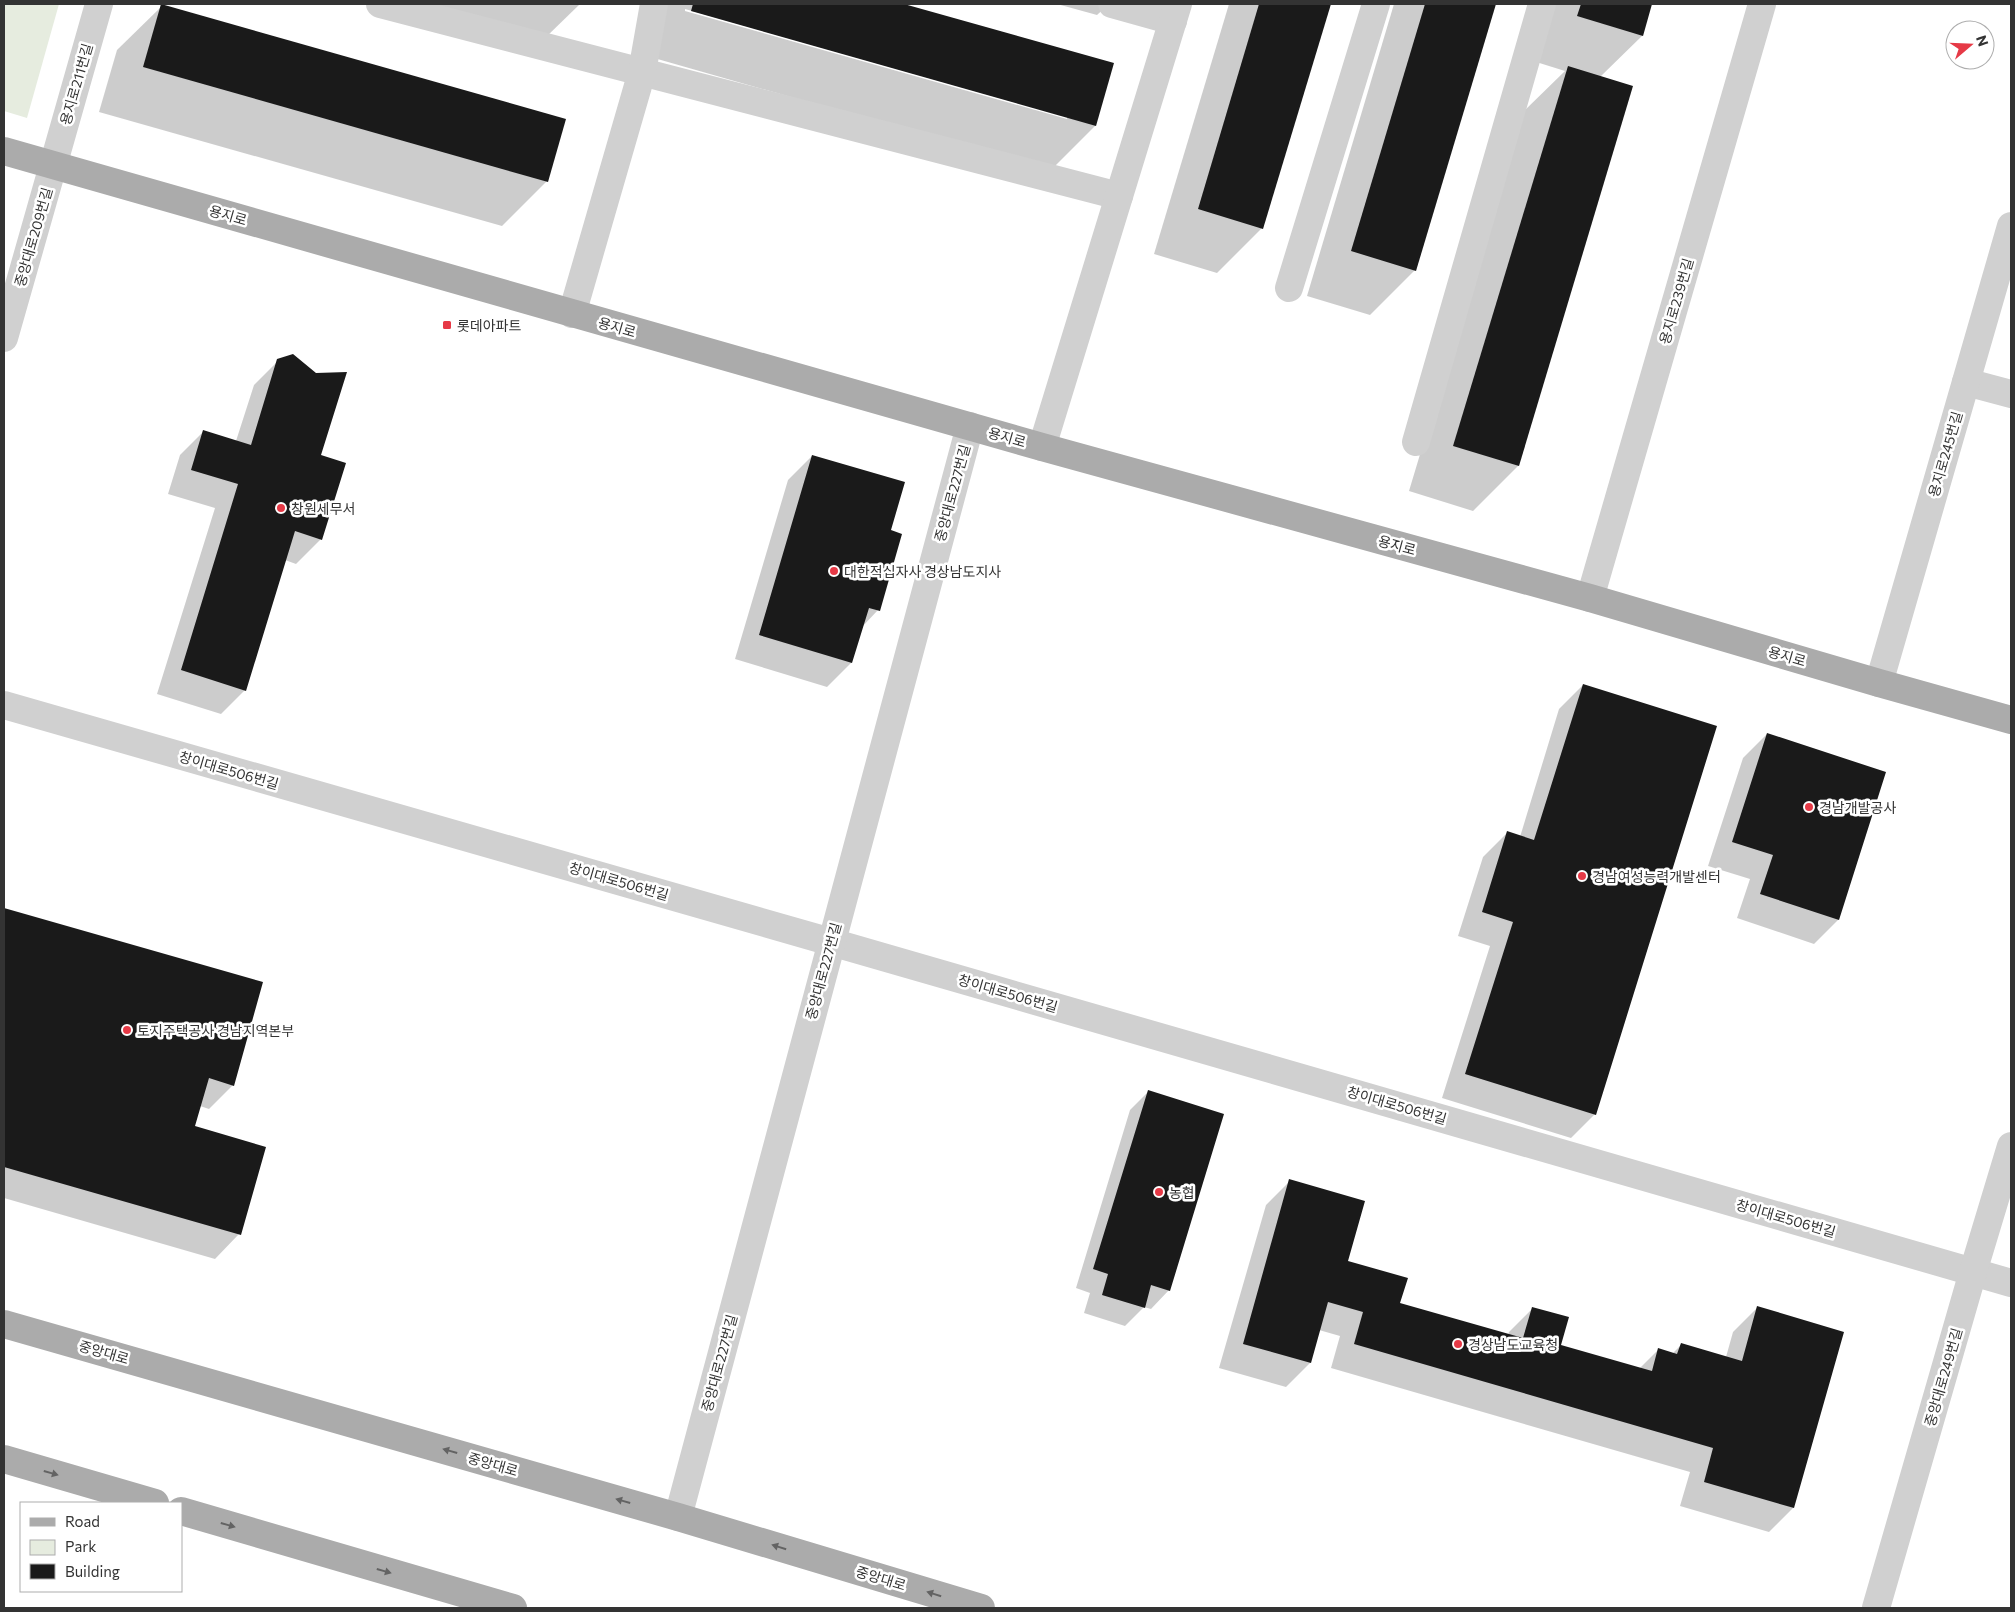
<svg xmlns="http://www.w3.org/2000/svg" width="2015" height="1612" viewBox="0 0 2015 1612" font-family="Commissioner,'Noto Sans KR',sans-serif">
  <rect width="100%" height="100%" fill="#fff"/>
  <polygon fill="#e6ecdf" points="4,4 59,4 27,118 4,111"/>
  <g fill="#0003" fill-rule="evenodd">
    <polygon points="421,4 580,4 544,39"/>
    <path d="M662,4H899L1112,64L1095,126L1050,171L647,56ZM685,9L1067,117V119L685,11Z"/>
    <polygon points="1057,4 1109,4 1097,15"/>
    <polygon points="1229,4 1329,4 1262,228 1217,273 1154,254"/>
    <polygon points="1394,4 1495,4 1415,270 1370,315 1307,296"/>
    <polygon points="1551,4 1651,4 1642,36 1600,77 1631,87 1518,466 1473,511 1409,491 1523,112 1565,71 1533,61"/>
    <polygon points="162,6 547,181 502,226 99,112 117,50"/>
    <polygon points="278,361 320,456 344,464 320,540 296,564 285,560 245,690 221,714 157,694 215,508 168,494 180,455 204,431 236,441 254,385"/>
    <polygon points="812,456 889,531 878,610 862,627 851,663 827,687 735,659 788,480"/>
    <polygon points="1583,685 1595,1114 1571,1138 1442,1098 1490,946 1458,936 1483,857 1507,833 1520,837 1559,709"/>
    <polygon points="1767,734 1885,773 1838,920 1814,944 1737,918 1750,879 1708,866 1743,758"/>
    <polygon points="4,909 261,983 233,1085 209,1109 200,1106 194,1127 239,1234 215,1259 4,1198"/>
    <polygon points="1148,1092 1169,1290 1151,1309 1144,1307 1125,1326 1084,1313 1090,1293 1076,1288 1130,1110"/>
    <polygon points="1290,1181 1347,1262 1399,1304 1508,1335 1509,1332 1533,1308 1559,1346 1639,1369 1658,1350 1672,1354 1681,1345 1726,1357 1733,1332 1757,1308 1793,1508 1769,1532 1680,1506 1690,1472 1331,1368 1340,1336 1319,1330 1310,1363 1286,1387 1219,1368 1266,1205"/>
  </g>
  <g fill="#1a1a1a">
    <polygon points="161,4 566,119 548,182 143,67"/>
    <polygon points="693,4 904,4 1114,63 1096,126 691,11"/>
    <polygon points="1259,4 1331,4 1263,229 1198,209"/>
    <polygon points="1425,4 1496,4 1416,271 1351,251"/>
    <polygon points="1581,4 1652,4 1643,36 1577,16"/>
    <polygon points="1568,66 1633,86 1519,466 1453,446"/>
    <polygon points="293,354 316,373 347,372 321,455 346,463 322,540 295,531 246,691 181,670 238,484 191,470 203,430 251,445 277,359"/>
    <polygon points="812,455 905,482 891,530 902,534 880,611 869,608 852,663 759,635"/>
    <polygon points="1583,684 1717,726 1596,1115 1465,1074 1513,922 1482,912 1507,831 1534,840"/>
    <polygon points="1767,733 1886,772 1839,920 1760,894 1773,855 1732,842"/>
    <polygon points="4,908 263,982 234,1086 209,1078 195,1126 266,1147 241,1235 4,1167"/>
    <polygon points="1148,1090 1224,1114 1170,1291 1151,1285 1145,1308 1102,1295 1108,1274 1093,1269"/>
    <polygon points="1289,1179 1365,1201 1348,1261 1408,1278 1400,1303 1523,1338 1532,1307 1569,1317 1561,1345 1652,1371 1658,1348 1677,1354 1681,1343 1742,1361 1757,1306 1844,1332 1794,1508 1704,1482 1713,1448 1354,1344 1363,1312 1328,1302 1311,1363 1243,1344"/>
  </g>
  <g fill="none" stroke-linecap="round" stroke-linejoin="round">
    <g stroke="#d0d0d0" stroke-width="28">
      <polyline points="380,4 1119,196"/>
      <polyline points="1112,4 1173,21"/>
      <polyline points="1289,288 1376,4"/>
      <polyline points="572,314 642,72 654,4"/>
      <polyline points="4,338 99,4"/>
      <polyline points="1966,382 2011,394"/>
      <polyline points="1416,442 1542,4"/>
      <polyline points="1042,447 1178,4"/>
      <polyline points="1590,598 1762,4"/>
      <polyline points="1879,683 2011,226"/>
      <polyline points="4,705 831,942 2011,1283"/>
      <polyline points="678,1517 970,426"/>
      <polyline points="1876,1608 1973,1272 2011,1146"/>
    </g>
    <g stroke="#ababab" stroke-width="28">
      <polyline points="4,151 1042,447 1590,598 1879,683 2011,720"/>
      <polyline points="4,1324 678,1517 981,1608"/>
      <polyline points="4,1459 155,1503"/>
      <polyline points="181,1511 513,1608"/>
    </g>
  </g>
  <defs><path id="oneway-solid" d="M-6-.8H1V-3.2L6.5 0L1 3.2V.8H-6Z" transform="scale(1.25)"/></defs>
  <g fill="#636363">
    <use href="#oneway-solid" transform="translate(450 1451) rotate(-164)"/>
    <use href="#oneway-solid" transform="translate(51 1473) rotate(16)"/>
    <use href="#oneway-solid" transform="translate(623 1501) rotate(-164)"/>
    <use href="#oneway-solid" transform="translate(228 1525) rotate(16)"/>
    <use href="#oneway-solid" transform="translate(779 1547) rotate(-163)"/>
    <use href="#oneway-solid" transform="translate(384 1571) rotate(16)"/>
    <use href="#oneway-solid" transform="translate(934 1594) rotate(-163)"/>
  </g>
  <g fill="#e63946" stroke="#fff" stroke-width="2">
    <rect x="442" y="320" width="10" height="10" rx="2.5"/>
    <circle cx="281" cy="508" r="5"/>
    <circle cx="834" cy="571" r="5"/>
    <circle cx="1809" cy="807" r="5"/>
    <circle cx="1582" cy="876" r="5"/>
    <circle cx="127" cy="1030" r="5"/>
    <circle cx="1159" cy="1192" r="5"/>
    <circle cx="1458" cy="1344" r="5"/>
  </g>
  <g text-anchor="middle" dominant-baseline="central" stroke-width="5" stroke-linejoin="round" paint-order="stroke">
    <g font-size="14" fill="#333" stroke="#fff">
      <text transform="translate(76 84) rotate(-74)">용지로211번길</text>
      <text transform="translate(228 215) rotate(16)">용지로</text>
      <text transform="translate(33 237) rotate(-74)">중앙대로209번길</text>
      <text transform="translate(1676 301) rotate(-74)">용지로239번길</text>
      <text transform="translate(617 327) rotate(16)">용지로</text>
      <text transform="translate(1007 437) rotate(16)">용지로</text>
      <text transform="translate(1945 454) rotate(-74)">용지로245번길</text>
      <text transform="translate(952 493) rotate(-75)">중앙대로227번길</text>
      <text transform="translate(1397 545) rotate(15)">용지로</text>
      <text transform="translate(1787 656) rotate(16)">용지로</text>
      <text transform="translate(229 770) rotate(16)">창이대로506번길</text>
      <text transform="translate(619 881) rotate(16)">창이대로506번길</text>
      <text transform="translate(823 971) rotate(-75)">중앙대로227번길</text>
      <text transform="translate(1008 993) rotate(16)">창이대로506번길</text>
      <text transform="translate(1397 1105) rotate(16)">창이대로506번길</text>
      <text transform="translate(1786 1218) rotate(16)">창이대로506번길</text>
      <text transform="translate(104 1352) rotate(16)">중앙대로</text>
      <text transform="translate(719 1363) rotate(-75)">중앙대로227번길</text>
      <text transform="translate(1943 1377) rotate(-74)">중앙대로249번길</text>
      <text transform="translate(493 1464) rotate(16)">중앙대로</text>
      <text transform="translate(881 1578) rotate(17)">중앙대로</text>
    </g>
    <g font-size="14" fill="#333" stroke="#fff" text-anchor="start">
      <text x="457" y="325">롯데아파트</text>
      <text x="291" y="508">창원세무서</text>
      <text x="844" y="571">대한적십자사 경상남도지사</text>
      <text x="1819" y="807">경남개발공사</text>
      <text x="1592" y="876">경남여성능력개발센터</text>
      <text x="137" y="1030">토지주택공사 경남지역본부</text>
      <text x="1169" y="1192">농협</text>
      <text x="1468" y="1344">경상남도교육청</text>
    </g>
  </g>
  <rect width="2015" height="1612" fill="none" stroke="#333333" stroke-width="10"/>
  <rect x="20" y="1502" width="162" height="90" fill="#ffffff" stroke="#adadad"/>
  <rect x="30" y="1518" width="25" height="8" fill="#ababab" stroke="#adadad"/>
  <text x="65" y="1527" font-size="15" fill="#333333">Road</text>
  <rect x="30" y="1540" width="25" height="15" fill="#e6ecdf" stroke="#adadad"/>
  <text x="65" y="1552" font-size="15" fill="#333333">Park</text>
  <rect x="30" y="1564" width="25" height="15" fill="#1a1a1a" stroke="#adadad"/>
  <text x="65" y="1577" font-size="15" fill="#333333">Building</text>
  <g transform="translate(1970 45) rotate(71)"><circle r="24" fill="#ffffff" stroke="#adadad"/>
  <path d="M0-4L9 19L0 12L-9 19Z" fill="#e63946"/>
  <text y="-8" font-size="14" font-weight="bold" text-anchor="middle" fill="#333333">N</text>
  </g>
</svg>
